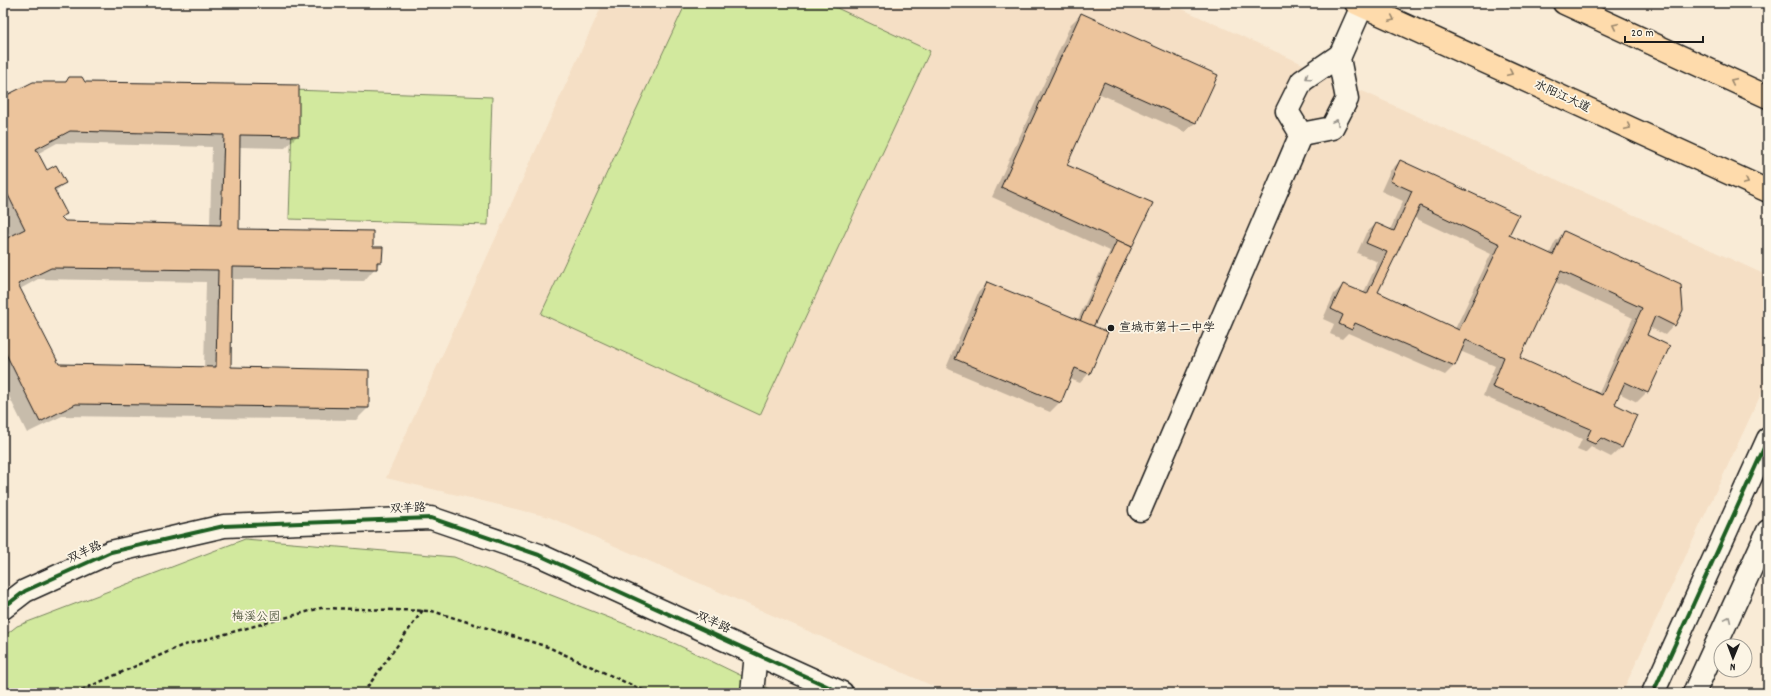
<svg xmlns="http://www.w3.org/2000/svg" width="1771" height="696" viewBox="0 0 1771 696" font-family="Dekko,'LXGW WenKai TC',sans-serif">
  <rect width="100%" height="100%" fill="#f9ebd6"/>
  <filter id="ink" filterUnits="userSpaceOnUse"><feTurbulence type="fractalNoise" baseFrequency=".025" numOctaves="2"/><feDisplacementMap in="SourceGraphic" scale="8" xChannelSelector="R" yChannelSelector="G"/><feConvolveMatrix kernelMatrix="1 2 1 2 8 2 1 2 1" color-interpolation-filters="sRGB"/></filter>
  <g filter="url(#ink)">
    <polygon fill="#f5dfc5" points="603,3 1169,3 1768,276 1768,379 1622,693 949,693 549,517 386,478"/>
    <g fill="#d2e99e" stroke="#77825d">
      <polygon points="686,3 826,3 930,51 760,415 541,314"/>
      <polygon points="293,90 492,97 488,225 289,219"/>
      <polygon points="245,539 454,557 676,644 777,693 3,693 3,637 17,626"/>
    </g>
    <g fill="#0003" fill-rule="evenodd">
      <polygon points="1081,14 1217,75 1195,123 1185,132 1098,93 1066,165 1151,204 1092,327 1089,373 1080,383 1070,379 1060,402 1050,412 946,368 978,293 987,283 1077,321 1110,251 992,197 1071,24"/>
      <path d="M69,78L298,135L285,148L239,147L238,230L372,248L381,261L364,281L231,279L230,368L368,408L356,420L62,416L27,433L3,384V241L10,236L3,222V98L64,83ZM57,143L212,147L210,226L65,222L61,218L66,213L55,193L64,183L47,171L37,154ZM38,279L206,282L204,368L59,365L20,289Z"/>
      <path d="M1400,161L1508,236L1549,255L1555,242L1564,232L1674,325L1665,335L1649,327L1645,335L1647,392L1637,402L1619,393L1613,405L1636,416L1621,448L1611,457L1591,447L1585,453L1577,450L1582,439L1483,396L1495,366L1460,351L1454,366L1445,375L1348,333L1342,339L1330,334L1334,324L1323,319L1334,294L1343,285L1363,294L1378,262L1357,253L1366,233L1376,224L1390,230L1403,201L1381,191L1390,171ZM1413,217L1491,254L1455,329L1377,292ZM1555,282L1633,318L1598,395L1519,358Z"/>
    </g>
    <g fill="#ecc49c" stroke="#1c1c1c" fill-rule="evenodd">
      <polygon points="1081,13 1218,75 1196,123 1104,82 1067,165 1153,203 1132,247 1001,187"/>
      <path d="M69,77H82L85,82L299,85V136L240,135L239,229L373,231V247H383L382,262H377V269L232,267L231,367L369,370V408L76,404L40,422L3,348V240L25,229L3,185V97L33,82H66ZM70,131L224,135L221,225L65,221L61,217L67,214L54,189L66,183L56,165L47,170L36,149ZM51,268L218,270L216,367L59,364L18,284Z"/>
      <path d="M1400,160L1519,215L1509,235L1553,255L1564,231L1681,285L1683,310L1675,326L1655,316L1647,335L1670,346L1648,393L1625,382L1615,404L1637,415L1622,448L1601,438L1595,444L1586,440L1591,429L1492,387L1504,357L1466,340L1455,366L1355,323L1352,330L1339,324L1343,315L1331,309L1343,284L1367,294L1387,252L1366,243L1376,223L1394,231L1412,191L1390,181ZM1420,206L1500,244L1459,330L1378,292ZM1561,271L1642,308L1602,395L1520,358Z"/>
      <polygon points="1117,240 1132,247 1093,327 1080,321"/>
      <polygon points="987,282 1108,332 1090,374 1075,368 1061,403 955,359"/>
    </g>
    <g fill="none" stroke-linecap="round" stroke-linejoin="round">
      <defs>
        <g id="minor">
          <polyline points="1301,134 1332,128 1347,99 1339,58 1362,6"/>
          <polyline points="1301,134 1287,111 1302,81 1340,55"/>
          <polyline points="1140,510 1301,134"/>
          <polyline points="3,608 25,591 111,552 224,526 431,518 539,555 842,693"/>
          <polyline points="752,693 756,654"/>
          <polyline points="1653,693 1768,439"/>
          <polyline points="1694,693 1768,531"/>
        </g>
        <g id="major">
          <polyline points="1356,3 1768,191"/>
          <polyline points="1564,3 1768,97"/>
        </g>
      </defs>
      <use href="#minor" stroke="#1c1c1c" stroke-width="25"/>
      <use href="#major" stroke="#1c1c1c" stroke-width="25"/>
      <g stroke="#1c1c1c" stroke-width="2.5" stroke-dasharray="4 3" stroke-linecap="butt">
        <polyline points="75,693 181,646 321,608 432,611 548,647 649,693"/>
        <polyline points="363,693 423,610"/>
      </g>
      <use href="#minor" stroke="#fcf5e5" stroke-width="22"/>
      <use href="#major" stroke="#fedbac" stroke-width="22"/>
      <defs>
        <g id="cycleway">
          <polyline points="3,608 25,591 111,552 224,526 431,518 539,555 842,693"/>
          <polyline points="1653,693 1768,439"/>
        </g>
      </defs>
      <use href="#cycleway" stroke="#fcf5e5" stroke-width="6"/>
      <use href="#cycleway" stroke="#1b5e20" stroke-width="4"/>
    </g>
    <defs><path id="oneway-chevron" d="M-2-3.5L2.5 0L-2 3.5" fill="none" stroke-width="1.6" stroke-linecap="round" stroke-linejoin="round"/></defs>
    <g stroke="#98856b">
      <use href="#oneway-chevron" transform="translate(1392 19) rotate(25)"/>
      <use href="#oneway-chevron" transform="translate(1615 26) rotate(-155)"/>
      <use href="#oneway-chevron" transform="translate(1510 73) rotate(25)"/>
      <use href="#oneway-chevron" transform="translate(1733 81) rotate(-155)"/>
      <use href="#oneway-chevron" transform="translate(1628 127) rotate(25)"/>
      <use href="#oneway-chevron" transform="translate(1746 182) rotate(25)"/>
    </g>
    <g stroke="#97938b">
      <use href="#oneway-chevron" transform="translate(1308 77) rotate(145)"/>
      <use href="#oneway-chevron" transform="translate(1336 122) rotate(-62)"/>
      <use href="#oneway-chevron" transform="translate(1728 619) rotate(-66)"/>
    </g>
  </g>
  <circle fill="#1c1c1c" stroke="#fcf5e5" stroke-width="1.5" cx="1111" cy="328" r="4"/>
  <g text-anchor="middle" dominant-baseline="central" stroke-width="3.5" stroke-linejoin="round" paint-order="stroke">
    <g font-size="12" fill="#1c1c1c" stroke="#fcf5e5">
      <text transform="translate(1562 97) rotate(25)">水阳江大道</text>
      <text transform="translate(408 509) rotate(-2)">双羊路</text>
      <text transform="translate(85 553) rotate(-25)">双羊路</text>
      <text transform="translate(713 623) rotate(25)">双羊路</text>
    </g>
    <g font-size="12" fill="#1c1c1c" stroke="#fcf5e5" text-anchor="start">
      <text x="1119" y="328">宣城市第十二中学</text>
    </g>
    <g font-size="12" fill="#535a43" stroke="#fcf5e5">
      <text x="256" y="617">梅溪公园</text>
    </g>
  </g>
  <rect width="1771" height="696" fill="none" stroke="#fcf5e5" stroke-width="16"/>
  <rect x="8" y="8" width="1755" height="680" fill="none" stroke="#1c1c1c" stroke-width="1.5" filter="url(#ink)"/>
  <g transform="translate(1733 658) rotate(181)"><circle r="19" fill="#fcf5e5" stroke="#a29e95"/>
  <path d="M0-3L7 15L0 10L-7 15Z" fill="#1c1c1c"/>
  <text y="-6" font-size="11" font-weight="bold" text-anchor="middle" fill="#1c1c1c">N</text>
  </g>
  <path d="M1625 36v6h78v-6" fill="none" stroke="#1c1c1c" stroke-width="2"/>
  <text x="1631" y="36" font-size="12" fill="#1c1c1c" stroke="#fcf5e5" stroke-width="3" paint-order="stroke">20 m</text>
</svg>
